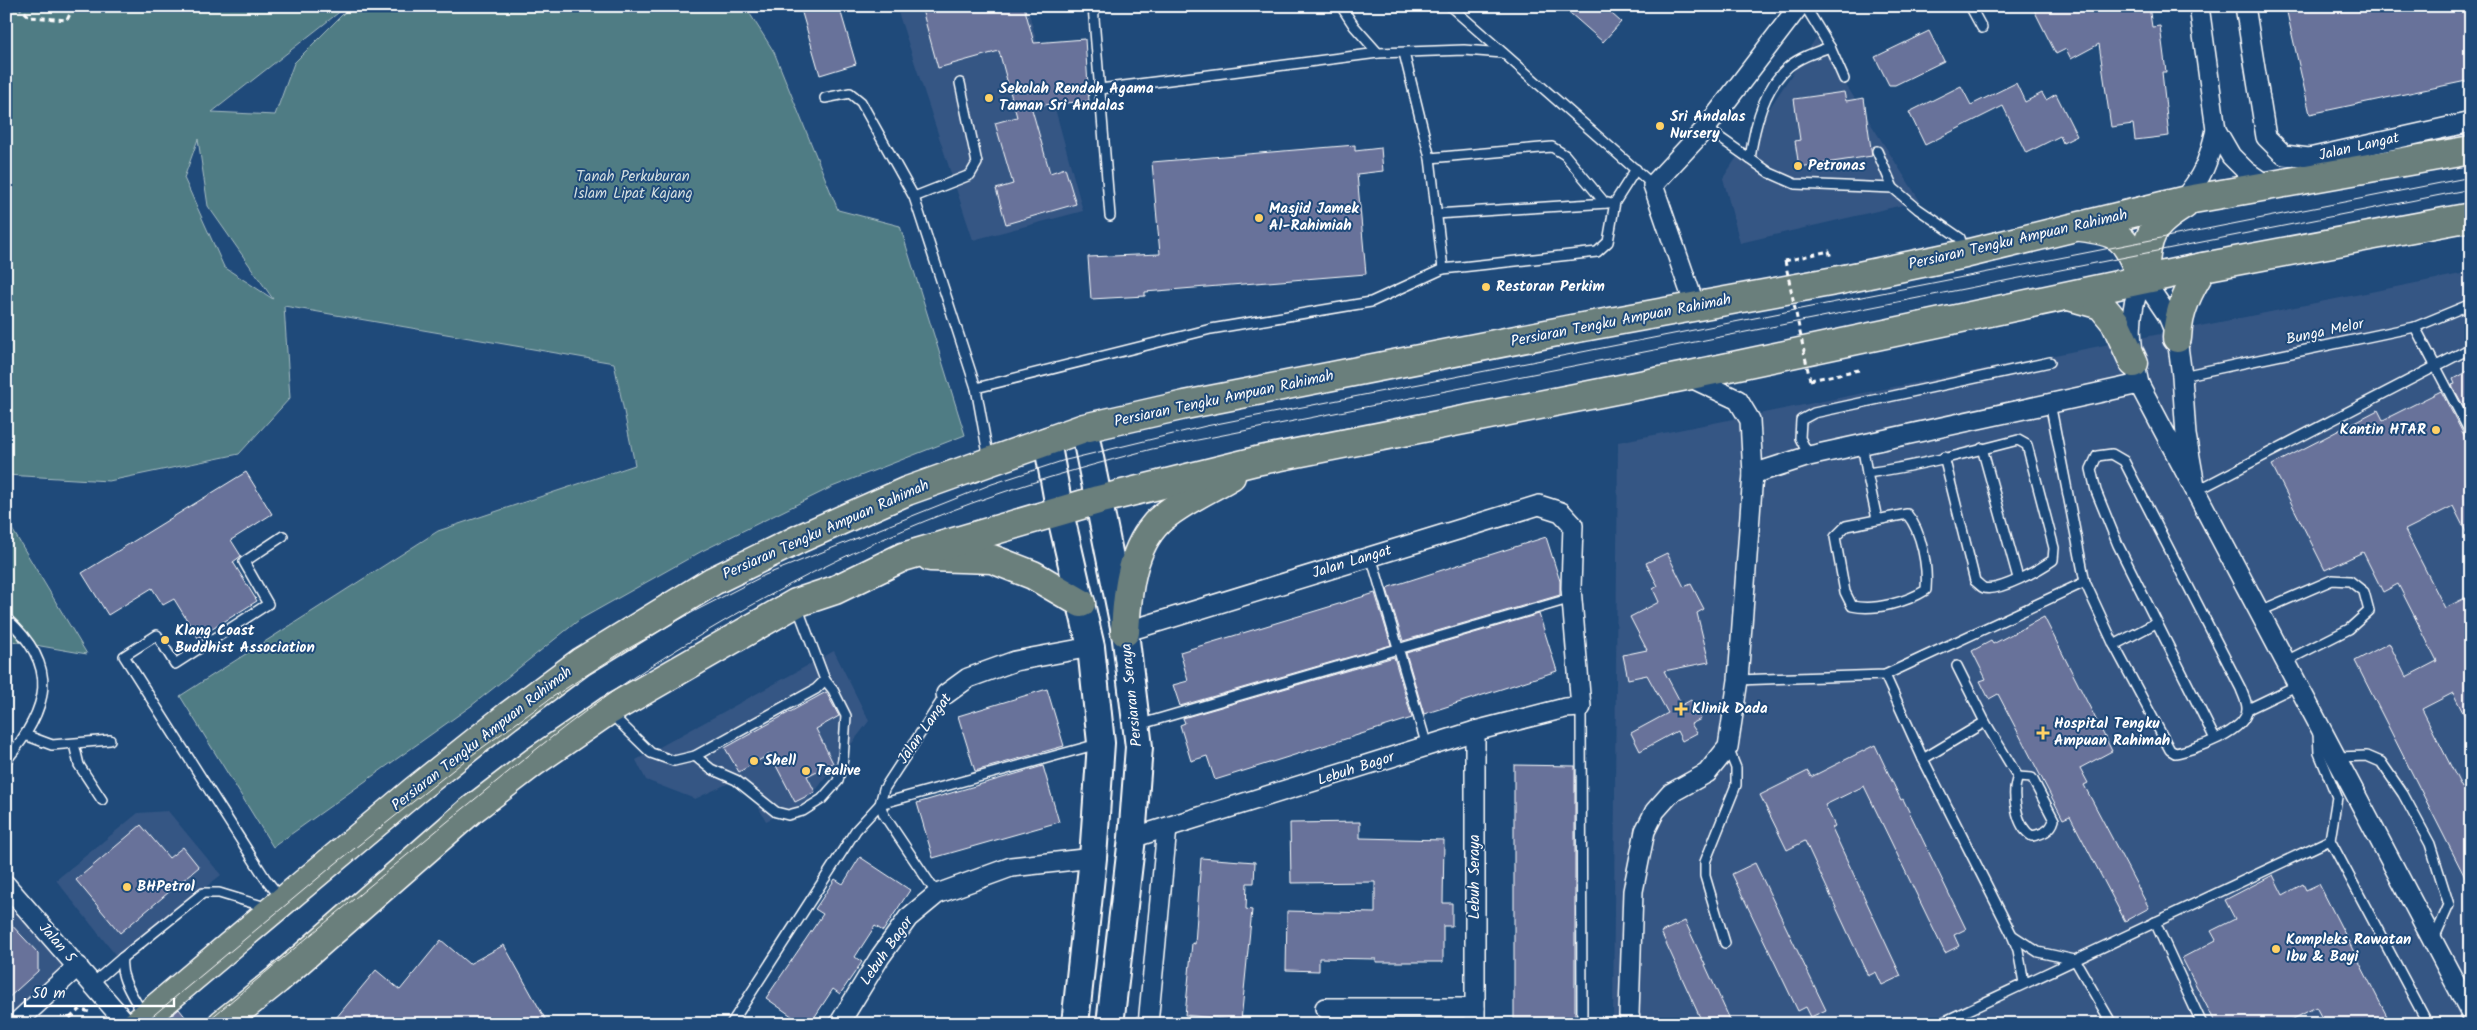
<svg xmlns="http://www.w3.org/2000/svg" width="2477" height="1030" viewBox="0 0 2477 1030" font-family="Kalam,sans-serif">
  <rect width="100%" height="100%" fill="#1f4a7a"/>
  <filter id="ink" filterUnits="userSpaceOnUse"><feTurbulence type="fractalNoise" baseFrequency=".02" numOctaves="2"/><feDisplacementMap in="SourceGraphic" scale="10" xChannelSelector="R" yChannelSelector="G"/><feConvolveMatrix kernelMatrix="1 2 1 2 8 2 1 2 1" color-interpolation-filters="sRGB"/></filter>
  <g filter="url(#ink)">
    <g fill="#355684">
      <polygon points="896,6 1027,6 1083,211 973,240"/>
      <polygon points="1816,38 1920,201 1740,243 1723,178"/>
      <polygon points="2471,272 2471,1024 1613,1024 1618,442"/>
      <polygon points="834,651 869,721 807,802 766,821 742,777 695,799 646,780 636,760"/>
      <polygon points="168,811 221,875 117,957 56,880 138,813"/>
      <polygon points="12,900 66,967 6,1021 6,905"/>
    </g>
    <g fill="#4f7b84" stroke="#a7bdc2" fill-rule="evenodd">
      <path d="M6,6H347L212,112L275,115L294,63L351,6H745L774,52L838,210L900,226L965,435L832,487L702,551L579,620L471,706L273,847L180,696L438,531L635,465L614,363L284,306L290,398L239,454L109,481L6,475ZM198,139L208,206L273,299L224,267L184,178Z"/>
      <polygon points="6,519 87,654 6,640"/>
    </g>
    <g fill="#68729a" stroke="#fff">
      <polygon points="800,6 839,6 856,64 820,75"/>
      <polygon points="921,6 1024,6 1034,43 1085,39 1089,101 1031,106 1050,173 1065,168 1076,204 1006,224 996,189 1013,184 995,123 1017,117 999,51 938,68"/>
      <polygon points="1562,6 1603,6 1621,22 1603,42"/>
      <polygon points="2032,6 2149,6 2152,27 2160,26 2166,72 2162,72 2169,136 2135,140 2133,124 2111,127 2099,44 2071,59 2066,49 2056,54"/>
      <polygon points="2296,6 2471,6 2471,80 2310,114 2286,8"/>
      <polygon points="1929,31 1944,61 1895,85 1889,85 1875,57"/>
      <polygon points="2016,83 2025,102 2042,93 2046,100 2056,94 2077,136 2063,143 2060,136 2026,153 2003,106 1925,145 1909,112 1961,86 1971,105"/>
      <polygon points="1844,92 1846,101 1864,98 1872,156 1799,167 1795,141 1800,140 1794,99"/>
      <polygon points="1355,145 1355,151 1381,148 1383,171 1357,174 1366,274 1145,292 1145,296 1091,299 1088,257 1160,254 1152,162"/>
      <polygon points="2471,369 2471,420 2452,385 2455,384 2453,379"/>
      <polygon points="2441,391 2465,437 2471,440 2471,542 2453,506 2405,530 2445,608 2471,595 2471,728 2453,693 2422,709 2462,788 2471,784 2471,889 2355,661 2389,643 2406,677 2437,661 2398,584 2383,592 2363,552 2325,570 2272,465 2378,410 2383,420"/>
      <polygon points="246,472 272,514 231,540 241,556 233,562 257,601 198,638 174,599 163,605 152,588 108,615 82,573"/>
      <polygon points="1546,537 1560,581 1560,595 1403,641 1387,589 1389,587"/>
      <polygon points="1667,553 1684,587 1691,584 1704,609 1697,613 1709,662 1664,671 1682,705 1691,700 1701,719 1691,724 1697,733 1682,741 1677,731 1640,751 1631,733 1668,713 1647,675 1628,679 1623,655 1647,650 1630,617 1659,602 1653,589 1658,586 1646,563"/>
      <polygon points="1375,593 1391,645 1180,706 1173,685 1188,681 1180,652"/>
      <polygon points="1539,614 1557,671 1424,714 1406,653"/>
      <polygon points="2044,617 2112,751 2080,768 2088,783 2084,785 2149,908 2125,921 2070,816 2063,819 1998,694 1989,699 1980,681 1986,679 1972,651 1991,641 1993,644"/>
      <polygon points="1394,657 1412,718 1215,780 1207,756 1191,761 1180,725 1185,723 1183,718"/>
      <polygon points="1047,689 1064,746 975,771 958,716"/>
      <polygon points="826,692 839,716 816,729 833,763 807,776 815,792 795,802 770,754 739,772 725,748"/>
      <polygon points="1875,745 1901,800 1903,799 1966,929 1954,935 1959,946 1945,953 1864,786 1825,805 1835,826 1832,828 1901,976 1882,985 1876,972 1868,976 1805,841 1787,850 1760,795 1808,771 1811,777"/>
      <polygon points="1514,765 1575,766 1575,1019 1514,1019"/>
      <polygon points="1043,766 1059,822 933,858 917,803"/>
      <polygon points="1360,822 1360,838 1444,840 1443,903 1452,903 1452,926 1443,926 1443,962 1376,962 1376,959 1319,958 1319,971 1286,970 1287,911 1375,913 1375,882 1291,883 1290,823"/>
      <polygon points="141,825 169,858 183,847 199,867 120,933 76,880"/>
      <polygon points="860,857 910,890 883,931 875,926 855,957 862,962 840,994 833,989 810,1024 803,1024 766,998 823,914 815,909 835,879 843,884"/>
      <polygon points="1201,858 1255,862 1254,883 1247,883 1246,909 1252,910 1241,1021 1185,1015 1192,943 1195,944"/>
      <polygon points="1755,863 1826,1010 1811,1017 1806,1007 1798,1011 1732,874"/>
      <polygon points="2273,875 2283,895 2303,884 2306,890 2319,884 2391,1024 2325,1024 2316,1007 2284,1024 2216,1024 2182,958 2216,940 2211,931 2235,919 2225,900"/>
      <polygon points="6,919 38,953 38,971 6,1000"/>
      <polygon points="1685,921 1732,1024 1703,1024 1661,932"/>
      <polygon points="441,940 469,964 504,945 548,1024 331,1024 376,970 400,990"/>
      <polygon points="179,1009 191,1024 162,1024"/>
    </g>
    <g fill="none" stroke-linecap="round" stroke-linejoin="round">
      <defs>
        <g id="service">
          <polyline points="1093,6 1110,216"/>
          <polyline points="1341,6 1354,26 1378,53 1464,50 1503,53"/>
          <polyline points="1450,6 1653,185"/>
          <polyline points="1805,6 1830,47 1844,79"/>
          <polyline points="1970,6 1982,28"/>
          <polyline points="1404,53 1430,158 1443,269"/>
          <polyline points="1100,89 1378,53"/>
          <polyline points="825,98 850,93 861,102 914,197 976,388 989,460"/>
          <polyline points="1706,128 1770,173 1795,184 1893,188 1918,209 1960,238 1964,252"/>
          <polyline points="1877,151 1893,188"/>
          <polyline points="1430,158 1552,147 1565,155 1605,203"/>
          <path d="M1750,159C1754,128 1764,88 1788,67C1800,57 1816,52 1830,47"/>
          <polyline points="914,197 970,175 977,163 960,83"/>
          <polyline points="1436,214 1608,203"/>
          <polyline points="2415,327 2471,434"/>
          <polyline points="2182,376 2415,327 2471,304"/>
          <polyline points="976,388 1211,329 1371,302 1443,269 1597,252 1608,242 1615,202 1636,169"/>
          <path d="M2050,403L2085,582L2114,645L2170,750L2175,753C2193,750 2249,731 2247,708C2247,702 2243,695 2241,689L2124,461L2112,454L2097,456L2091,469L2096,491L2118,545L2215,739"/>
          <path d="M1862,444L1867,473C1918,466 1968,453 2018,440L2027,445L2054,548L2053,560C2040,569 2000,592 1984,588C1981,587 1978,583 1975,581L1944,457"/>
          <polyline points="1982,448 2018,578"/>
          <polyline points="1809,456 1800,438 1801,420 1814,413 2050,362"/>
          <polyline points="1867,473 1877,519"/>
          <polyline points="2196,491 2471,348"/>
          <path d="M1907,514C1922,532 1928,567 1926,590C1907,602 1875,611 1852,606L1845,592L1835,537L1846,526Z"/>
          <polyline points="1371,556 1427,746"/>
          <polyline points="2260,611 2332,580 2350,581 2364,592 2369,611 2349,629 2286,661"/>
          <path d="M6,618C61,667 49,708 6,761"/>
          <polyline points="2114,645 2156,623"/>
          <polyline points="1957,666 1985,722 2018,777"/>
          <polyline points="1885,675 1923,759 2012,935 2018,950 2024,983"/>
          <polyline points="1738,680 1885,675 2085,582"/>
          <polyline points="1581,707 1582,1024"/>
          <polyline points="2248,709 2298,685"/>
          <polyline points="611,714 651,753 674,761 695,756 816,689 825,680 797,606"/>
          <polyline points="1138,725 1572,598"/>
          <polyline points="2318,733 2319,753 2337,797 2330,840 2428,1024"/>
          <polyline points="25,735 52,745 110,740"/>
          <polyline points="74,744 79,765 102,800"/>
          <polyline points="695,756 711,769 736,780 776,812 788,815 803,811 822,799 838,781 843,759 846,716 833,690 825,680"/>
          <polyline points="2336,757 2367,756 2381,762 2403,794 2430,844 2449,905 2433,941"/>
          <polyline points="1923,759 1985,722"/>
          <path d="M2018,777L2032,778L2054,820C2051,831 2042,834 2032,836C2016,827 2011,793 2018,777Z"/>
          <polyline points="937,894 884,815 880,804 884,789 946,694"/>
          <polyline points="281,898 265,878 124,656 157,635 175,664 268,604 244,562 283,536"/>
          <polyline points="2155,922 2202,1024"/>
          <polyline points="2012,935 2038,952 2075,960 2112,1024"/>
          <polyline points="1725,943 1705,876 1705,862 1736,785 1736,768 1728,748"/>
          <polyline points="93,983 122,958"/>
          <path d="M143,1015C134,997 119,979 122,958L203,893H219L269,908"/>
          <polyline points="731,1024 856,830 880,804 1098,744"/>
          <polyline points="1939,1024 2330,840"/>
        </g>
        <g id="minor">
          <polyline points="2199,6 2216,130 2231,156 2246,171 2268,186"/>
          <polyline points="2245,6 2266,137 2284,155 2309,158 2471,122"/>
          <path d="M2182,201C2204,175 2208,162 2216,130"/>
          <polyline points="1695,306 1653,185 1706,128 1799,6"/>
          <polyline points="1753,474 1809,456 2139,384"/>
          <path d="M2196,491L2186,435L2182,376L2177,338L2168,316L2143,279C2125,315 2131,347 2139,384L2471,1013"/>
          <polyline points="1125,632 1539,505 1561,512 1573,525 1571,588 1581,707 1565,708 1475,731 1132,838"/>
          <polyline points="946,694 968,678 1015,661 1091,647"/>
          <polyline points="1475,731 1475,1024"/>
          <polyline points="6,885 127,1024"/>
          <polyline points="1325,1008 1475,1008"/>
          <polyline points="15,1024 78,966"/>
          <polyline points="839,1024 880,957 908,918 937,894 1011,867 1093,858"/>
          <polyline points="1148,1024 1167,828"/>
          <polyline points="1631,1024 1629,1014 1633,891 1645,831 1655,811 1671,793 1707,773 1728,747 1738,680 1753,474 1750,420 1738,400 1687,376"/>
        </g>
        <g id="secondary">
          <polyline points="1084,428 1125,632 1139,747 1132,838 1110,1024"/>
          <polyline points="1047,441 1060,513 1091,647 1101,743 1093,858 1075,1024"/>
        </g>
        <g id="trunk">
          <path d="M2081,227C2127,233 2124,240 2143,279"/>
          <path d="M2143,279C2148,238 2146,228 2184,205"/>
          <polyline points="2069,296 2101,305 2115,322 2134,363"/>
          <path d="M2177,338C2178,310 2189,290 2203,267"/>
          <polyline points="930,557 992,559 1033,575 1081,603"/>
          <path d="M1125,632C1127,597 1130,554 1154,526C1168,508 1211,488 1231,476"/>
          <polyline points="137,1024 414,791 508,716 581,662 713,581 801,538 907,491 1084,428 1185,405 1572,329 1835,281 1965,254 2182,201 2471,150"/>
          <polyline points="222,1024 277,980 470,811 534,762 608,711 796,603 835,590 903,557 1098,500 1256,461 1686,376 2203,267 2471,217"/>
        </g>
      </defs>
      <use href="#service" stroke="#fff" stroke-width="12"/>
      <use href="#minor" stroke="#fff" stroke-width="22"/>
      <use href="#secondary" stroke="#fff" stroke-width="30"/>
      <use href="#trunk" stroke="#fff" stroke-width="31"/>
      <g stroke="#fff" stroke-width="3" stroke-dasharray="5 4" stroke-linecap="butt">
        <polyline points="18,6 30,17 67,20 74,6"/>
        <polyline points="1785,261 1829,251 1831,258"/>
        <polyline points="1810,380 1859,370"/>
        <polyline points="63,1024 80,1009 92,1013"/>
      </g>
      <use href="#service" stroke="#1f4a7a" stroke-width="9"/>
      <use href="#minor" stroke="#1f4a7a" stroke-width="19"/>
      <use href="#secondary" stroke="#1f4a7a" stroke-width="26"/>
      <use href="#trunk" stroke="#6b7f7c" stroke-width="28"/>
      <g stroke="#fff" stroke-width="1">
        <polyline points="143,1024 335,864 468,758 551,698 624,651 693,612 765,575 992,484 1062,461 1206,426 2471,177"/>
        <path d="M204,1024C285,956 366,889 447,822C511,770 574,716 643,671C753,600 871,537 995,495C1047,477 1099,463 1152,449L2471,189"/>
      </g>
      <polyline stroke="#fff" stroke-width="3" stroke-dasharray="5 4" stroke-linecap="butt" points="1785,261 1810,380"/>
    </g>
  </g>
  <g fill="#ffd166" stroke="#1f4a7a" stroke-width="2">
    <circle cx="989" cy="98" r="5"/>
    <circle cx="1660" cy="126" r="5"/>
    <circle cx="1798" cy="166" r="5"/>
    <circle cx="1259" cy="218" r="5"/>
    <circle cx="1486" cy="287" r="5"/>
    <circle cx="2436" cy="430" r="5"/>
    <circle cx="165" cy="640" r="5"/>
    <path d="M1678.5 701.5h5v5h5v5h-5v5h-5v-5h-5v-5h5z"/>
    <path d="M2040.5 725.5h5v5h5v5h-5v5h-5v-5h-5v-5h5z"/>
    <circle cx="754" cy="761" r="5"/>
    <circle cx="806" cy="771" r="5"/>
    <circle cx="127" cy="887" r="5"/>
    <circle cx="2276" cy="949" r="5"/>
  </g>
  <g text-anchor="middle" dominant-baseline="central" stroke-width="4" stroke-linejoin="round" paint-order="stroke">
    <g font-size="15" font-weight="bold" fill="#fff" stroke="#1f4a7a" text-anchor="start">
      <text x="999" y="89">Sekolah Rendah Agama<tspan x="999" dy="17">Taman Sri Andalas</tspan></text>
      <text x="1670" y="117">Sri Andalas<tspan x="1670" dy="17">Nursery</tspan></text>
      <text x="1808" y="166">Petronas</text>
      <text x="1269" y="209">Masjid Jamek<tspan x="1269" dy="17">Al-Rahimiah</tspan></text>
      <text x="1496" y="287">Restoran Perkim</text>
      <text x="2426" y="430" text-anchor="end">Kantin HTAR</text>
      <text x="175" y="631">Klang Coast<tspan x="175" dy="17">Buddhist Association</tspan></text>
      <text x="1692" y="709">Klinik Dada</text>
      <text x="2054" y="724">Hospital Tengku<tspan x="2054" dy="17">Ampuan Rahimah</tspan></text>
      <text x="764" y="761">Shell</text>
      <text x="816" y="771">Tealive</text>
      <text x="137" y="887">BHPetrol</text>
      <text x="2286" y="940">Kompleks Rawatan<tspan x="2286" dy="17">Ibu &amp; Bayi</tspan></text>
    </g>
    <g font-size="15" fill="#fff" stroke="#1f4a7a">
      <text transform="translate(2359 147) rotate(-13)">Jalan Langat</text>
      <text transform="translate(2018 240) rotate(-13)">Persiaran Tengku Ampuan Rahimah</text>
      <text transform="translate(1621 321) rotate(-11)">Persiaran Tengku Ampuan Rahimah</text>
      <text transform="translate(2325 332) rotate(-12)">Bunga Melor</text>
      <text transform="translate(1224 399) rotate(-12)">Persiaran Tengku Ampuan Rahimah</text>
      <text transform="translate(826 530) rotate(-24)">Persiaran Tengku Ampuan Rahimah</text>
      <text transform="translate(1352 562) rotate(-17)">Jalan Langat</text>
      <text transform="translate(1132 695) rotate(-96)">Persiaran Seraya</text>
      <text transform="translate(925 729) rotate(-55)">Jalan Langat</text>
      <text transform="translate(482 739) rotate(-38)">Persiaran Tengku Ampuan Rahimah</text>
      <text transform="translate(1356 769) rotate(-18)">Lebuh Bagor</text>
      <text transform="translate(1475 877) rotate(-90)">Lebuh Seraya</text>
      <text transform="translate(57 943) rotate(49)">Jalan 5</text>
      <text transform="translate(887 951) rotate(-55)">Lebuh Bagor</text>
    </g>
    <g font-size="15" fill="#d3dee0" stroke="#1f4a7a">
      <text x="633" y="177">Tanah Perkuburan<tspan x="633" dy="17">Islam Lipat Kajang</tspan></text>
    </g>
  </g>
  <rect width="2477" height="1030" fill="none" stroke="#1f4a7a" stroke-width="25"/>
  <rect x="12" y="12" width="2452" height="1005" fill="none" stroke="#fff" stroke-width="2" filter="url(#ink)"/>
  <path d="M25 998v8h149v-8" fill="none" stroke="#ffffff" stroke-width="2.5"/>
  <text x="32" y="998" font-size="15" fill="#ffffff" stroke="#1f4a7a" stroke-width="4" paint-order="stroke">50 m</text>
</svg>
